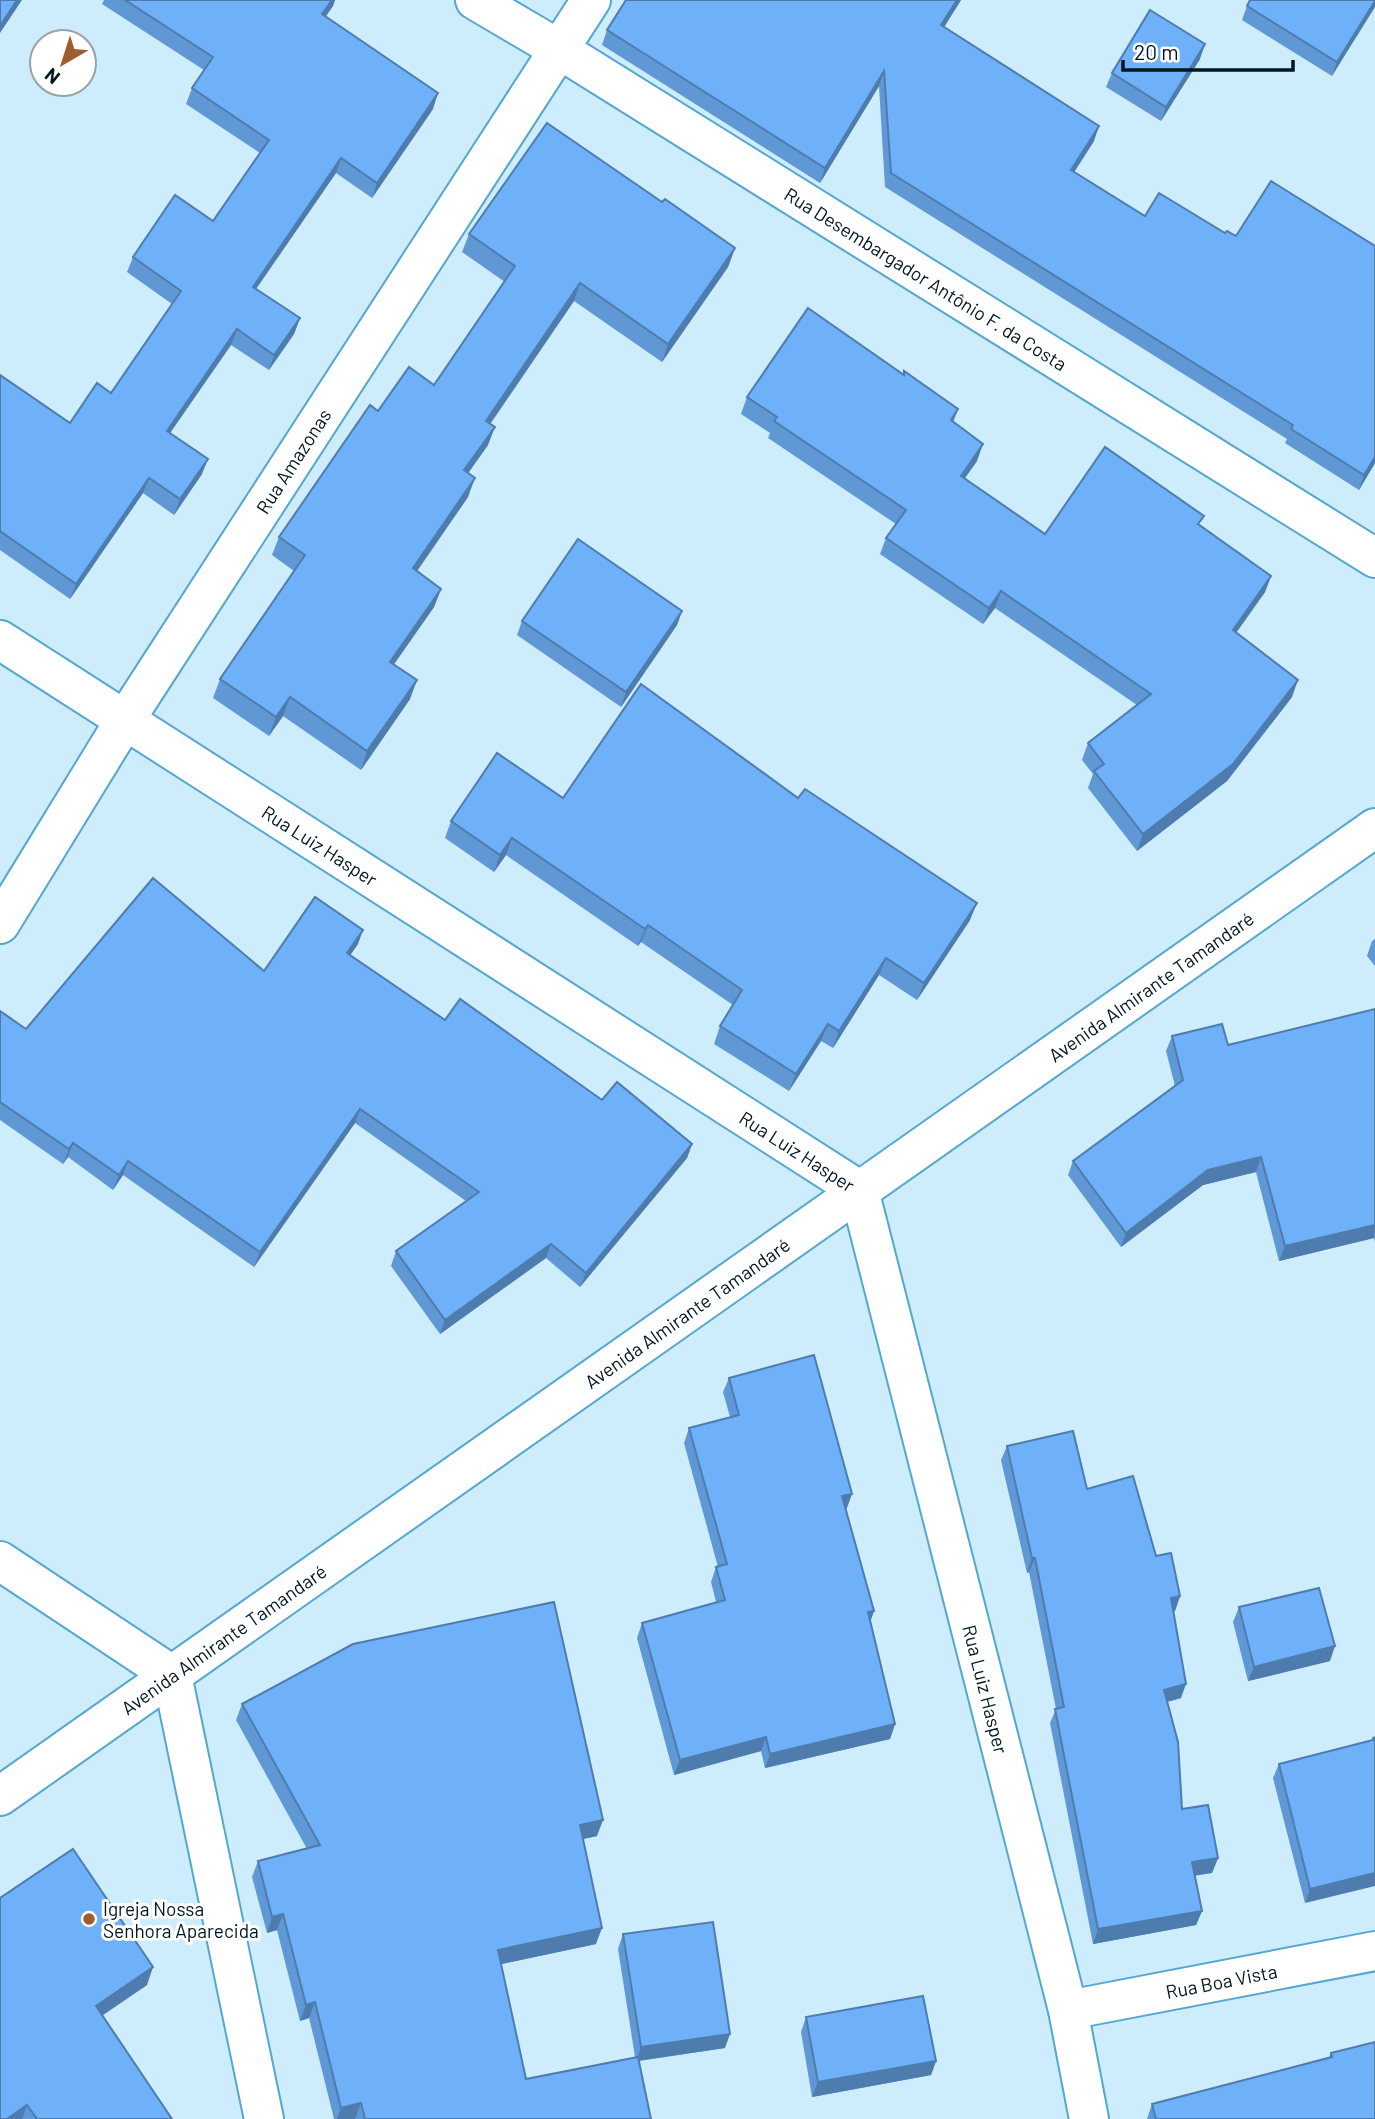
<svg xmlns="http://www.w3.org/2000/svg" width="1375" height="2119" viewBox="0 0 1375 2119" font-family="Barlow,sans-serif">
  <rect width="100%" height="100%" fill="#cdecfc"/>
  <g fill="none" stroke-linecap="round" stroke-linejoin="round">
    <defs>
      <g id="street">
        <path id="s1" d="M475,0L560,50L1375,558"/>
        <path id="s2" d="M0,640L859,1190L1068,2010L1089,2119"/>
        <path id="s3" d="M0,924L125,720L591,0"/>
        <polyline points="0,1561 172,1675 264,2119"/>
        <path id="s4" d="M0,1796L1375,828"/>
        <path id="s5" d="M1068,2010L1375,1951"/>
      </g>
    </defs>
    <use href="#street" stroke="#55a7ce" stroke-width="42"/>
    <use href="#street" stroke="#fff" stroke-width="38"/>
  </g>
  <g fill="#5f98d5">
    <polygon points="104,0 335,0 333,6 326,16 433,109 372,198 336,173 256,289 300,318 294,334 269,370 231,345 170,433 202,474 174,515 143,493 70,599 0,550 0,375 70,423 111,393 172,304 127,272 133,257 213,221 260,153 186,104 192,88 204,70 102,4"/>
    <polygon points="626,0 961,0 944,27 1094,141 1074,172 1375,463 1359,490 1285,443 1287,439 885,187 879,86 820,183 602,45 607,30"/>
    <polygon points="1375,0 1332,76 1242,20 1247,6"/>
    <polygon points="1200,59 1161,121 1106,87 1112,73"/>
    <polygon points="662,202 735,248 728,267 662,362 574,301 490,423 488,445 468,473 468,497 417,571 441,589 434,607 394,664 410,699 361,770 283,716 269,736 213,698 220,679 294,571 272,555 279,537 378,411 434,385 505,282 462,252 469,234"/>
    <polygon points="904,371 953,422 977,461 965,478 1045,534 1200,526 1271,576 1265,592 1236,633 1292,697 1227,781 1137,851 1088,788 1093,774 1082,760 1088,743 1137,705 995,608 983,624 880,554 886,538 896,524 768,438 770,433 741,414 747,397 903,374"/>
    <polygon points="682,611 677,625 621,707 517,635 522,621"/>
    <polygon points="563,798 798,798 970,920 917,1000 879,975 833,1048 821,1041 789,1091 714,1044 720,1026 733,1005 641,942 638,946 506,855 494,872 445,838 451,821"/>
    <polygon points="1375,939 1375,966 1367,956 1372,941"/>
    <polygon points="358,944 350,955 445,1020 692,1144 687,1158 580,1287 546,1258 440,1334 391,1266 396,1251 466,1201 355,1123 254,1267 123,1175 113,1190 68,1157 63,1164 0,1120 0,1011 26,1029 264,971"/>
    <polygon points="1375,1009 1375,1242 1374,1238 1279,1261 1256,1172 1203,1185 1121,1247 1068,1175 1073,1161 1175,1086 1166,1051 1172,1036 1228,1045"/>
    <polygon points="729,1378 847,1508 846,1509 874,1611 870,1622 895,1724 890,1739 765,1768 761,1751 674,1775 637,1638 642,1623 716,1602 711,1582 716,1567 718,1567 684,1443 689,1428 730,1417 723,1392"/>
    <polygon points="1007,1446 1087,1489 1156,1556 1180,1596 1175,1611 1173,1611 1181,1698 1167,1702 1182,1809 1218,1858 1212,1873 1195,1875 1202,1911 1196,1925 1093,1944 1050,1723 1056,1709 1029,1572 1027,1573 1001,1460"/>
    <polygon points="1239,1607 1330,1661 1248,1681 1233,1622"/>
    <polygon points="242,1704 597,1836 583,1839 596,1944 501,1964 526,2079 635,2057 618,1949 623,1934 725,2048 639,2061 651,2119 334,2119 309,2018 300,2021 277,1930 267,1933 252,1877 258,1861 307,1849 236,1720"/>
    <polygon points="1375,1737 1305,1903 1273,1778 1279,1764 1372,1740 1373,1738"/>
    <polygon points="0,1898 147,1985 102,2015 172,2119 0,2119"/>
    <polygon points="806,2017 936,2061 931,2075 812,2097 801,2032"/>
    <polygon points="1331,2053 1375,2119 1147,2119 1152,2104 1329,2057"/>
  </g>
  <g fill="#4e7cae">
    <polygon points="17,0 22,0 0,33 0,26"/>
    <polygon points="332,0 335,0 333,6 317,29 322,14"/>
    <polygon points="957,0 961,0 936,40 941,25"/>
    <polygon points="1375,1 1375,7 1332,76 1337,62"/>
    <polygon points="1205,44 1200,59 1161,121 1166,107"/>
    <polygon points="884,71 879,86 820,183 825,168"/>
    <polygon points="438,93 433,109 372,198 377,183"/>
    <polygon points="1099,126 1094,141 1066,185 1071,170"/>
    <polygon points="341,158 336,173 247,302 253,287"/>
    <polygon points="735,248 728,267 662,362 668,344"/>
    <polygon points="580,283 574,301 480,439 486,421"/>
    <polygon points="300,318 294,334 269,370 274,355"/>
    <polygon points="237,329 231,345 161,446 167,431"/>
    <polygon points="958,409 952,425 951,420"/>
    <polygon points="495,427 488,445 457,489 464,470"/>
    <polygon points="983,444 977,461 955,492 961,476"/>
    <polygon points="1375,457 1375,463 1359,490 1364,475"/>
    <polygon points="208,459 202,474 174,515 180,499"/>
    <polygon points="149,478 143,493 70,599 76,584"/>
    <polygon points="475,478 468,497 406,587 413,568"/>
    <polygon points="1271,576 1265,592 1226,647 1233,630"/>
    <polygon points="441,589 434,607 383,680 390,662"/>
    <polygon points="1001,591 995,608 983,624 989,608"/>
    <polygon points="682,611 677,625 621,707 626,692"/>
    <polygon points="417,680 410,699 361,770 367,751"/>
    <polygon points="1298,680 1292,697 1227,781 1137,851 1143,834"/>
    <polygon points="290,697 283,716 269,736 276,717"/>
    <polygon points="512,838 506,855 494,872 500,855"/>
    <polygon points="977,903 970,920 917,1000 924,983"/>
    <polygon points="648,925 641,942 638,946 645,929"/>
    <polygon points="363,930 358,944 342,967 347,953"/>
    <polygon points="886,958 879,975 833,1048 839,1031"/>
    <polygon points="828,1024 821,1041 789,1091 796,1074"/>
    <polygon points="360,1109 355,1123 254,1267 260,1252"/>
    <polygon points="73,1143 68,1157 63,1164 69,1149"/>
    <polygon points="692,1144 687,1158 580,1287 586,1273"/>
    <polygon points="1261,1157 1256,1172 1203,1185 1121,1247 1126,1233 1208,1170"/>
    <polygon points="128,1161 123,1175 113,1190 119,1175"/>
    <polygon points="1375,1225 1374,1238 1279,1261 1285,1246"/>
    <polygon points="551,1244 546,1258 440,1334 445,1320"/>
    <polygon points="852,1494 847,1508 837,1511 842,1496"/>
    <polygon points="1032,1558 1035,1558 1029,1572 1027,1573"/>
    <polygon points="1180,1596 1175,1611 1165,1613 1171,1598"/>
    <polygon points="874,1611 869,1625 868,1612"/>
    <polygon points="1335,1646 1330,1661 1248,1681 1254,1667"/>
    <polygon points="1186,1684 1181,1698 1159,1704 1164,1690"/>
    <polygon points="895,1724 890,1739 765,1768 770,1754"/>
    <polygon points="766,1737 761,1751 674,1775 680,1760"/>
    <polygon points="603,1820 597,1836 574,1841 580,1825"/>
    <polygon points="1218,1858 1212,1873 1187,1877 1192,1862"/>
    <polygon points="1375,1873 1375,1886 1305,1903 1310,1889"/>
    <polygon points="1202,1911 1196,1925 1093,1944 1098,1929"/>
    <polygon points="283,1914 277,1930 267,1933 272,1917"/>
    <polygon points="602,1928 596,1944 493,1966 498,1950"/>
    <polygon points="153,1967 147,1985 90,2024 96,2006"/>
    <polygon points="315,2002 309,2018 300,2021 306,2005"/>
    <polygon points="730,2034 725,2048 636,2061 641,2047"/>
    <polygon points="936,2061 931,2075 812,2097 818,2082"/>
    <polygon points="361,2103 355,2119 337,2119 341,2108"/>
    <polygon points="27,2105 22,2119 7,2119"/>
  </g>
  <g fill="#6fb1f8" stroke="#4e7cae" stroke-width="2">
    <polygon points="0,0 17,0 0,26"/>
    <polygon points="125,0 332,0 322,14 438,93 377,183 341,158 253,287 300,318 274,355 237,329 167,431 208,459 180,499 149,478 76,584 0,531 0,375 70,423 97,383 111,393 181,291 133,257 175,195 213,221 269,140 192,88 213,57"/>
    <polygon points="626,0 957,0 941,25 1099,126 1071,170 1145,216 1159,193 1225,233 1227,231 1236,236 1271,181 1375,246 1375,457 1364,475 1291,429 1293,425 891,173 884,71 825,168 607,30"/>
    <polygon points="1250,0 1375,0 1375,1 1337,62 1247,6"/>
    <polygon points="1150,10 1205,44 1166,107 1112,73"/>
    <polygon points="547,123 662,202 665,199 735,248 668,344 580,283 486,421 495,427 464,470 475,478 413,568 441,589 390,662 417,680 367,751 290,697 276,717 220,679 305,555 279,537 370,405 378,411 409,367 434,385 515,266 469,234"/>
    <polygon points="808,308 904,375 904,371 958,409 951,420 983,444 961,476 1045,534 1105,447 1204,516 1198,524 1271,576 1233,630 1298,680 1233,764 1143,834 1094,771 1104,764 1088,743 1151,694 1001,591 989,608 886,538 906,510 774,421 777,417 747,397"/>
    <polygon points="578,539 682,611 626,692 522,621"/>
    <polygon points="641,684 798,798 805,789 977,903 924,983 886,958 839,1031 828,1024 796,1074 720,1026 742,990 648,925 645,929 512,838 500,855 451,821 497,753 563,798"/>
    <polygon points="153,878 264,971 315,897 363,930 347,953 445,1020 460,999 602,1100 617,1082 692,1144 586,1273 551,1244 445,1320 396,1251 479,1192 360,1109 260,1252 128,1161 119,1175 73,1143 69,1149 0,1102 0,1011 26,1029"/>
    <polygon points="1375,1009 1375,1225 1285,1246 1261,1157 1208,1170 1126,1233 1073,1161 1183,1080 1172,1036 1222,1024 1228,1045"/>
    <polygon points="814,1355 852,1494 842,1496 874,1611 868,1612 895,1724 770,1754 766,1737 680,1760 642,1623 725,1600 716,1567 727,1564 689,1428 739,1415 729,1378"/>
    <polygon points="1073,1431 1087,1489 1133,1476 1156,1556 1171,1553 1180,1596 1171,1598 1186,1684 1164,1690 1178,1742 1182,1809 1208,1805 1218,1858 1192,1862 1202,1911 1098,1929 1055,1709 1064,1707 1035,1558 1032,1558 1007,1446"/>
    <polygon points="1319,1588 1335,1646 1254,1667 1239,1607"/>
    <polygon points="554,1602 603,1820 580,1825 602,1928 498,1950 526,2079 638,2057 651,2119 365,2119 361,2103 341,2108 315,2002 306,2005 283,1914 272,1917 258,1861 320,1845 242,1704 353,1644"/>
    <polygon points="1375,1737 1375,1873 1310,1889 1279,1764 1373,1740 1373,1738"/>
    <polygon points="73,1849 153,1967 96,2006 172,2119 37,2119 27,2105 7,2119 0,2119 0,1898"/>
    <polygon points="713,1922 730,2034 641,2047 623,1934"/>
    <polygon points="923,1996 936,2061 818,2082 806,2017"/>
    <polygon points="1375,2042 1375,2119 1156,2119 1152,2104 1332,2057 1331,2053"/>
  </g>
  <circle fill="#a05b2f" stroke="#fff" stroke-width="2.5" cx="89" cy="1919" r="7"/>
  <g text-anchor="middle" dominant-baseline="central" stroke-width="6" stroke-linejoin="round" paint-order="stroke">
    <g font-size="19" fill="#001621" stroke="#fff">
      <text stroke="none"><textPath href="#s1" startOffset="530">Rua Desembargador Antônio F. da Costa</textPath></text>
      <text stroke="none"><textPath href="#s3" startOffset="548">Rua Amazonas</textPath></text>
      <text stroke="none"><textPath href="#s2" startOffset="380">Rua Luiz Hasper</textPath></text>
      <text stroke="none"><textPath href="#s4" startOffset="1407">Avenida Almirante Tamandaré</textPath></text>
      <text stroke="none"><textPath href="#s2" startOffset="947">Rua Luiz Hasper</textPath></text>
      <text stroke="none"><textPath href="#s4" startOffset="840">Avenida Almirante Tamandaré</textPath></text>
      <text stroke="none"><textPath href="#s4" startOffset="273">Avenida Almirante Tamandaré</textPath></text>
      <text stroke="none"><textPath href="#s2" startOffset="1535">Rua Luiz Hasper</textPath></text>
      <text stroke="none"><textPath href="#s5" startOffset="156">Rua Boa Vista</textPath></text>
    </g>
    <g font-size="19" fill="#001621" stroke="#fff" text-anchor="start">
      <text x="103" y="1908">Igreja Nossa<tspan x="103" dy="22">Senhora Aparecida</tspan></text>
    </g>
  </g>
  <g transform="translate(63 63) rotate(219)"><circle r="33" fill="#ffffff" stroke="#99a2a6" stroke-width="2"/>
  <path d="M0-5L12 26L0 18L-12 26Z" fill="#a05b2f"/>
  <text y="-10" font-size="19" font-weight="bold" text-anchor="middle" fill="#001621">N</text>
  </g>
  <path d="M1123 60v10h170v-10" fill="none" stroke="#001621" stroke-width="3.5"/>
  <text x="1134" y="60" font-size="21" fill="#001621" stroke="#ffffff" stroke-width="5" paint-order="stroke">20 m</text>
</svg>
